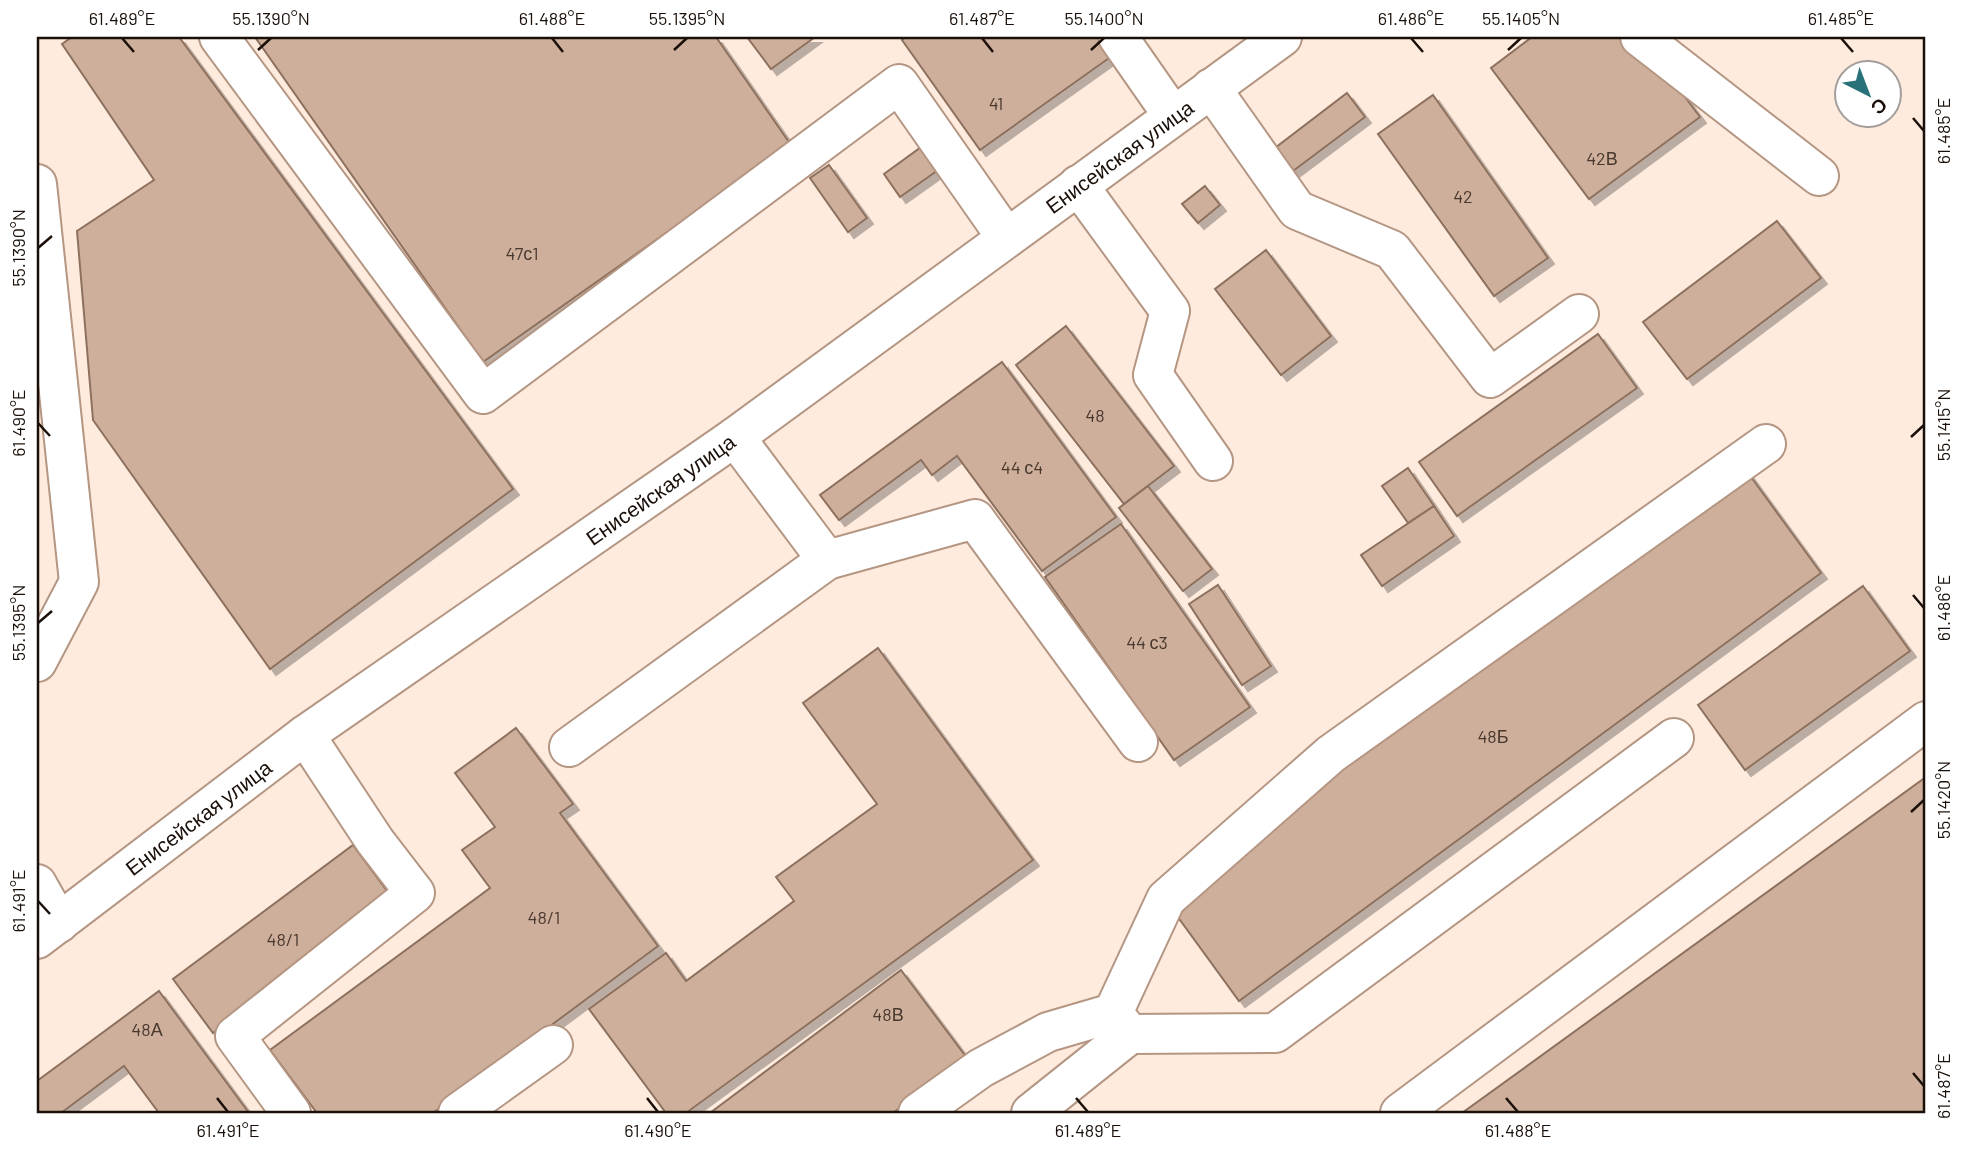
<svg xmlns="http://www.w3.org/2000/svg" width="1963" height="1150" viewBox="0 0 1963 1150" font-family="Barlow,sans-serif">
  <defs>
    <filter id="shadow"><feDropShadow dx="6" dy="6" stdDeviation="0" flood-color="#0004"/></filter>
  </defs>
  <rect width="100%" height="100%" fill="#ffebde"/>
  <g fill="#ceaf9b" stroke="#8d715e" stroke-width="2" filter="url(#shadow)">
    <polygon points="72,37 179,37 513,489 270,669 93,420 77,231 154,180 62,44"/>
    <polygon points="255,37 716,37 791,145 483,362"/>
    <polygon points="747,37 815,37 771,69"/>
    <polygon points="906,37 1099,37 1112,56 980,150 902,40"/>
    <polygon points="1532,37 1640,37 1700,117 1589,199 1491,68"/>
    <polygon points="1347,93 1365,117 1293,171 1275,148"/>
    <polygon points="1433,95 1548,258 1494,296 1378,134"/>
    <polygon points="924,145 941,168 900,197 884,174"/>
    <polygon points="829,165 867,218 848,232 810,178"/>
    <polygon points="1205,186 1220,205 1198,223 1182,204"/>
    <polygon points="1777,221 1821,278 1687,379 1643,322"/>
    <polygon points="1266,250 1331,336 1281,375 1215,289"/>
    <polygon points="1066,326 1174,466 1124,504 1016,365"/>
    <polygon points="1598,334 1637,388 1457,516 1419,462"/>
    <polygon points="1002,362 1116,517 1042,571 957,456 932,475 921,460 839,520 820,495"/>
    <polygon points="1408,468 1434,506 1408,523 1382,486"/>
    <polygon points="1746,470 1821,573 1239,1001 1164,898"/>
    <polygon points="1148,486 1212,569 1183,591 1119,508"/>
    <polygon points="1434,506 1454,536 1382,586 1361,555"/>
    <polygon points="1121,524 1250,707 1174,760 1045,577"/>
    <polygon points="1218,585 1271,666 1242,685 1189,604"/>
    <polygon points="1863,586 1910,651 1745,770 1698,705"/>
    <polygon points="878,648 1033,860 686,1113 666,1113 589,1009 666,953 686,981 794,901 776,877 877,804 803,703"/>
    <polygon points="516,728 573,804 560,813 658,946 433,1113 317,1113 270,1050 490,888 462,850 495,827 455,773"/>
    <polygon points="1926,777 1926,1113 1462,1113"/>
    <polygon points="353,845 393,899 213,1033 173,979"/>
    <polygon points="901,970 967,1058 893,1113 710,1113"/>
    <polygon points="159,991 249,1113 159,1113 124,1066 61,1113 37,1113 37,1081"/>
  </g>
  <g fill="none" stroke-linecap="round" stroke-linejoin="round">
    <defs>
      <g id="minor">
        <polyline points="219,37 483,394 899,84 1006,237"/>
        <polyline points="1118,37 1173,116"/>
        <polyline points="1640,37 1819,176"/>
        <polyline points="1211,88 1297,210 1392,250 1490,378 1579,314"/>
        <polyline points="37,184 79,582 37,662"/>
        <polyline points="1078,185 1170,311 1153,375 1213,461"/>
        <polyline points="735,437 827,560 975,519 1138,742"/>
        <polyline points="569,747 827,560"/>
        <polyline points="37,884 59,923"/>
        <polyline points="37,939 305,735 735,437 1282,37"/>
        <polyline points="1113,1013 1166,899 1331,754 1766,444"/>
        <polyline points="291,1113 235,1036 415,893 375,841 305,735"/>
        <polyline points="458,1113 553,1045"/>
        <polyline points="918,1113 981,1068 1048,1032 1113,1013 1130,1034 1275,1033 1674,738"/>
        <polyline points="1031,1113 1130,1034"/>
        <polyline points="1400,1113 1926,721"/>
      </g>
    </defs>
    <use href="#minor" stroke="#b49683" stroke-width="42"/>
    <use href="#minor" stroke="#fff" stroke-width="38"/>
  </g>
  <path fill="none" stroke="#1b1009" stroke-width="2.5" d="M122,38L134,52M552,38L563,52M982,38L993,52M1411,38L1423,52M1841,38L1853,52M258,50L271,38M674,50L687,38M1091,50L1104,38M1508,50L1521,38M1913,118L1924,131M38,248L52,236M38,423L50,436M1911,437L1924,425M1913,595L1924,608M38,623L52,611M1911,812L1924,800M38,901L50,914M1913,1073L1924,1086M217,1098L228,1112M647,1098L658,1112M1076,1098L1088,1112M1506,1098L1518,1112"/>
  <g text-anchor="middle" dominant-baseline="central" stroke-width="5" stroke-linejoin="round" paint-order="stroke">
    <g font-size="18" fill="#48382e">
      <text x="996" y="103">41</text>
      <text x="1602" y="158">42В</text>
      <text x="1463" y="196">42</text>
      <text x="522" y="253">47с1</text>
      <text x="1095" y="415">48</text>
      <text x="1022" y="467">44 с4</text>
      <text x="1147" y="642">44 с3</text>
      <text x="1493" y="736">48Б</text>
      <text x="544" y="917">48/1</text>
      <text x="283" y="939">48/1</text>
      <text x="888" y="1014">48В</text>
      <text x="147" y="1029">48А</text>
    </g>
    <g font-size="21" fill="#1b1009" stroke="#fff">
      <text transform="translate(1119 156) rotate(-36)">Енисейская улица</text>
      <text transform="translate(660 489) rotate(-35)">Енисейская улица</text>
      <text transform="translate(198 817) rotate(-37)">Енисейская улица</text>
    </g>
  </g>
  <rect width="1963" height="1150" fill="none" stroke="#ffffff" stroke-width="77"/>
  <g transform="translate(1868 94) rotate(138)"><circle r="33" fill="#ffffff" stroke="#a49f9d" stroke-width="2"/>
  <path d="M0-5L12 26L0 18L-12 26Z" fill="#287179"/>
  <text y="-10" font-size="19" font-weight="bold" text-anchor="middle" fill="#1b1009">С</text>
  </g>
  <rect x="38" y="38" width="1886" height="1074" fill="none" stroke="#1b1009" stroke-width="2.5"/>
  <g font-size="18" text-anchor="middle" fill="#1b1009">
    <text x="122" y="25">61.489°E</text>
    <text x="271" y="25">55.1390°N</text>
    <text x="552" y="25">61.488°E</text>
    <text x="687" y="25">55.1395°N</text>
    <text x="982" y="25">61.487°E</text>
    <text x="1104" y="25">55.1400°N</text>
    <text x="1411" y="25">61.486°E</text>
    <text x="1521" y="25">55.1405°N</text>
    <text x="1841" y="25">61.485°E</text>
    <text transform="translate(1944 131) rotate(-90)" y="6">61.485°E</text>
    <text transform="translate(19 248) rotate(-90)" y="6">55.1390°N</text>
    <text transform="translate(19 423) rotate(-90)" y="6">61.490°E</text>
    <text transform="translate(1944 425) rotate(-90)" y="6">55.1415°N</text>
    <text transform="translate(1944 608) rotate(-90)" y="6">61.486°E</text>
    <text transform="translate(19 623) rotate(-90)" y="6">55.1395°N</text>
    <text transform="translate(1944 800) rotate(-90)" y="6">55.1420°N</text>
    <text transform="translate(19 901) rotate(-90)" y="6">61.491°E</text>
    <text transform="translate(1944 1086) rotate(-90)" y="6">61.487°E</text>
    <text x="228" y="1137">61.491°E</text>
    <text x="658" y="1137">61.490°E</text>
    <text x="1088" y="1137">61.489°E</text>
    <text x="1518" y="1137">61.488°E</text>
  </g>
</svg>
